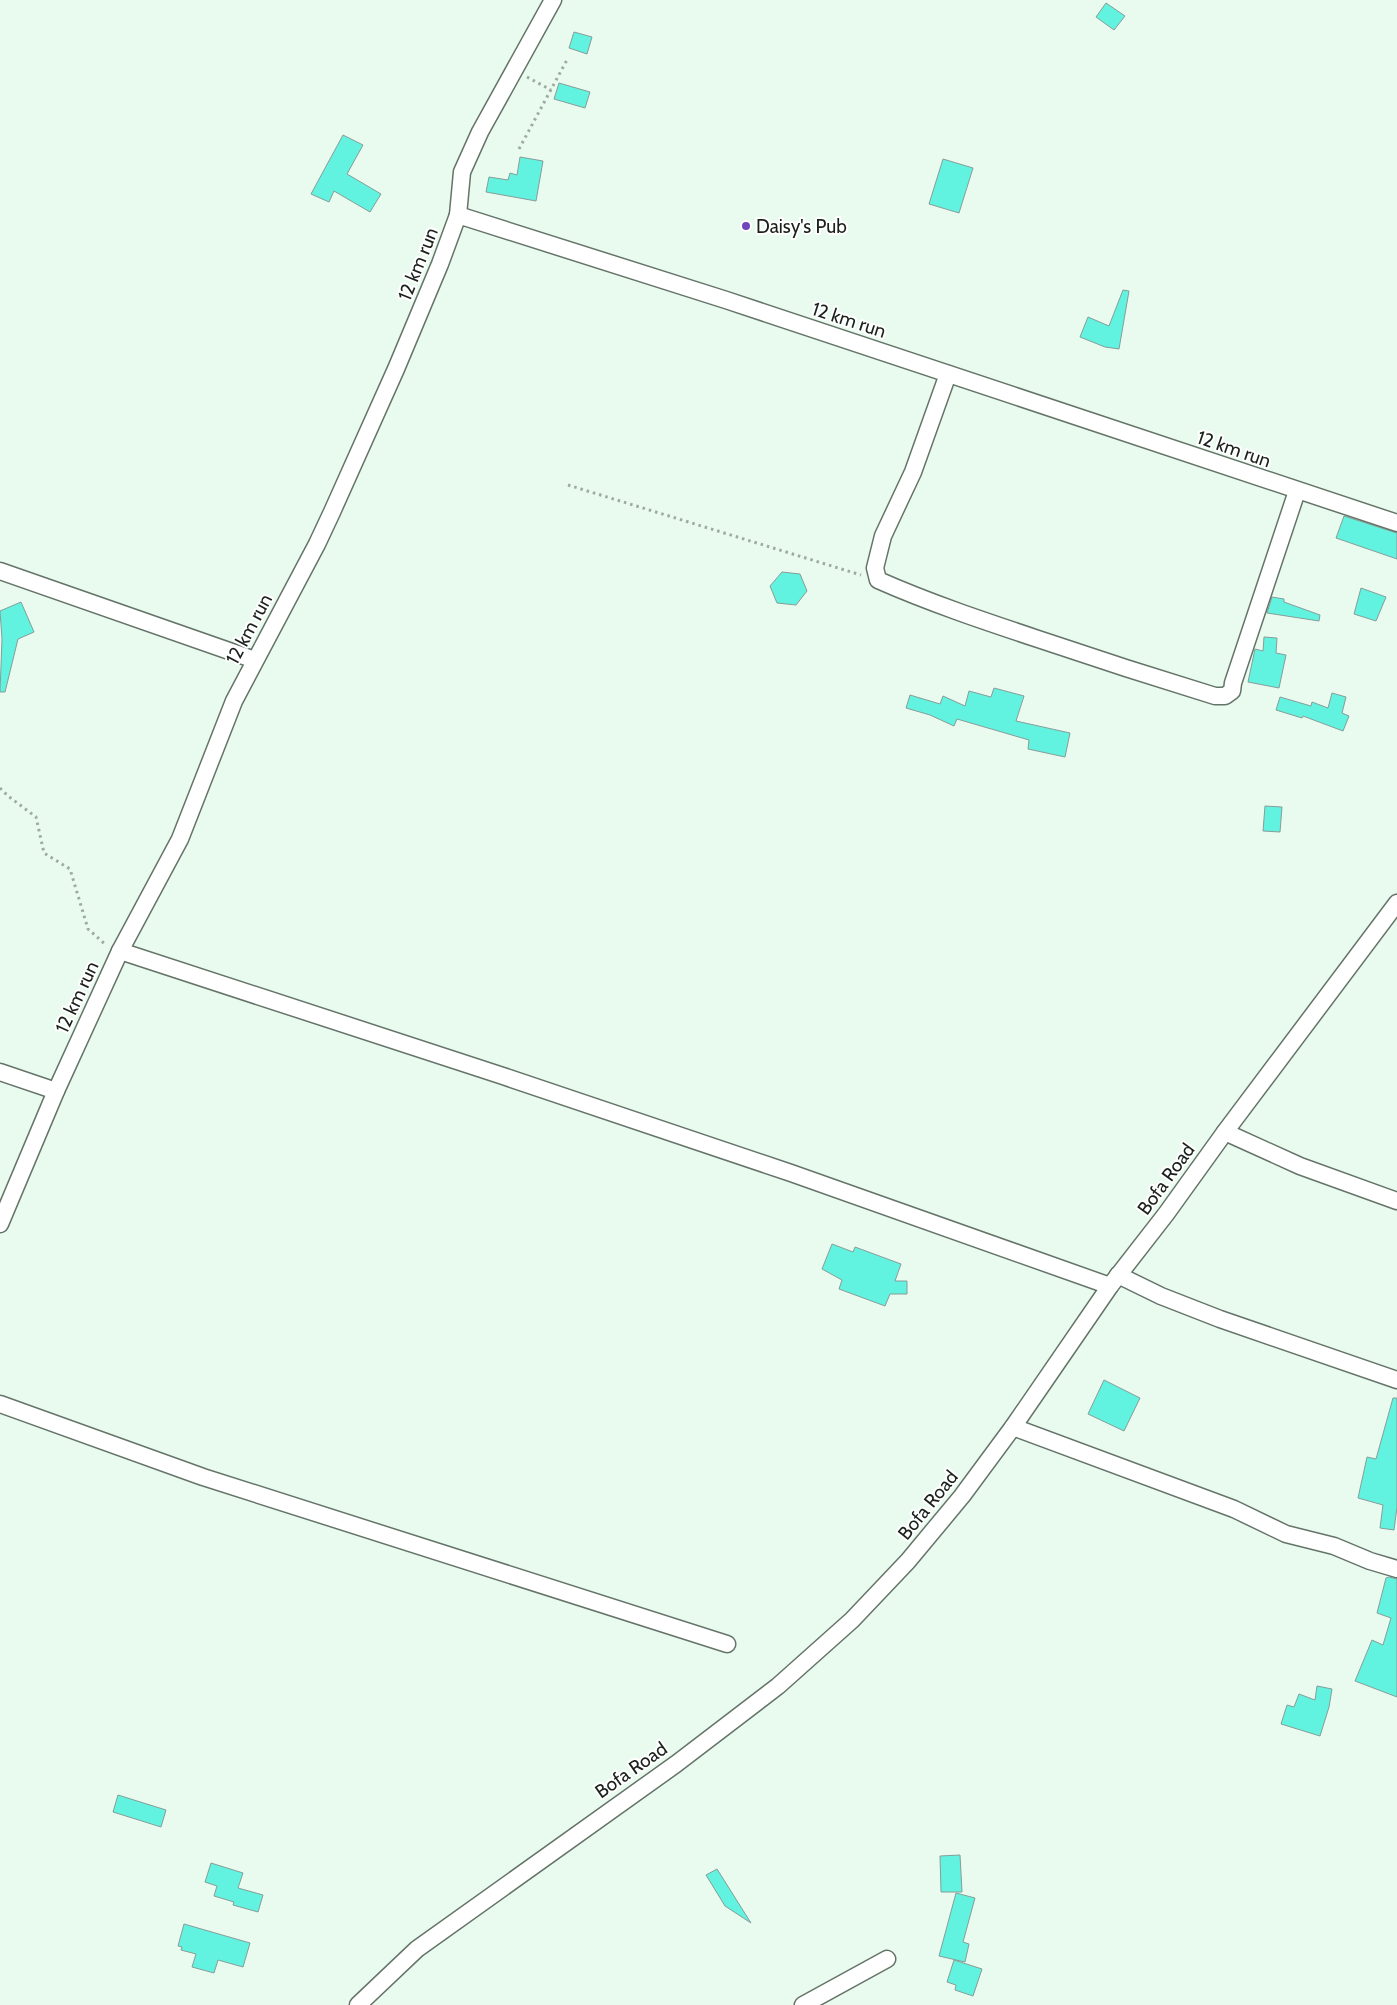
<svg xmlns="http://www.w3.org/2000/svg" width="1397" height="2005" viewBox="0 0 1397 2005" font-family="Cabin,sans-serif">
  <rect width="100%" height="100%" fill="#e9fbee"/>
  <g fill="#61f3df" stroke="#879d99">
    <polygon points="1106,3 1125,16 1114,30 1096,17"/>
    <polygon points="574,32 592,37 587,54 569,48"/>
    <polygon points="559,83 590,92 585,108 554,99"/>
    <polygon points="343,135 363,145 347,174 381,194 370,212 334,191 329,202 311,194"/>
    <polygon points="520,157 543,161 536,201 486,192 489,177 508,180 510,173 517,175"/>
    <polygon points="943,159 973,168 959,213 929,204"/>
    <polygon points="1123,290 1129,291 1119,349 1105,347 1080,337 1088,317 1109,326"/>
    <polygon points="1344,516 1397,533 1397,559 1336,538"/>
    <polygon points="782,572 800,574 807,591 796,605 777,603 770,586"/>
    <polygon points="1361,588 1386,597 1376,621 1354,614"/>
    <polygon points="1272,597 1284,599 1284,602 1320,615 1319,621 1267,613"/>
    <polygon points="21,602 34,632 18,639 5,692 0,692 2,639 0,611"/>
    <polygon points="1264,637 1277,638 1276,653 1286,655 1279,688 1248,682 1255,649 1263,651"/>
    <polygon points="994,688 1024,696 1016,721 1070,733 1065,757 1028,749 1029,740 957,719 954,726 930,715 906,708 910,695 940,704 943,696 965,706 969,691 991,697"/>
    <polygon points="1332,693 1346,697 1342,713 1349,716 1343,731 1303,716 1302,718 1276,710 1280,697 1311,706 1312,702 1328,708"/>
    <polygon points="1265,806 1282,807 1280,832 1263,831"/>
    <polygon points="832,1244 853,1252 855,1247 901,1264 895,1281 907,1281 907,1294 890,1294 885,1306 839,1289 842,1280 822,1269"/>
    <polygon points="1104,1380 1140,1398 1124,1431 1088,1414"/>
    <polygon points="1393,1398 1397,1398 1397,1507 1394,1530 1380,1528 1383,1505 1358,1498 1367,1457 1376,1459"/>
    <polygon points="1389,1577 1397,1579 1397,1697 1355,1681 1372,1640 1383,1645 1391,1618 1377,1613 1386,1578"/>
    <polygon points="1317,1686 1332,1689 1329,1707 1320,1736 1281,1724 1287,1705 1294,1707 1299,1694 1315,1700"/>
    <polygon points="118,1795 166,1810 161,1827 113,1812"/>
    <polygon points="960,1855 962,1892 941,1892 940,1856"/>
    <polygon points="211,1863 243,1873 238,1888 263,1895 258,1912 233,1905 234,1902 214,1896 217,1886 205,1882"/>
    <polygon points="717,1869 751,1923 725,1906 706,1875"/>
    <polygon points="956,1893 975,1898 963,1942 969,1944 965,1962 939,1956"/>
    <polygon points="184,1924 250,1943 243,1967 218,1960 214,1973 192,1967 196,1954 181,1950 182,1947 178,1946"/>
    <polygon points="954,1960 982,1969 973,1996 955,1990 956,1985 947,1982"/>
  </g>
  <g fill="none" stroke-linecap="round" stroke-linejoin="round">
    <defs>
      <g id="street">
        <polyline points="458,215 462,172 480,132 553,0"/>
        <path d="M948,374L913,472L883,536L875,568L878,580C930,603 984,621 1038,639C1097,659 1156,678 1215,696H1225L1232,691L1233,683L1297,491"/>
        <polyline points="0,571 255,660"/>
        <polyline points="120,951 503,1076 791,1173 1110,1286"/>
        <polyline points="0,1072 56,1091"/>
        <polyline points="1225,1132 1300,1166 1397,1201"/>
        <polyline points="0,1224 56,1091 120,951 180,839 234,701 317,544 332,512 396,369 440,264 458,215 726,300 1397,523"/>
        <polyline points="1118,1275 1161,1296 1220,1319 1397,1380"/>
        <polyline points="0,1404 203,1477 727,1644"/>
        <polyline points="1013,1427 1234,1509 1286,1534 1334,1546 1370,1561 1397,1569"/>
        <polyline points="358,2005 417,1949 676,1764 778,1686 852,1620 908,1561 962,1496 1013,1427 1110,1286 1166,1214 1225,1132 1397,903"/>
        <polyline points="803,2005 887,1959"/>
      </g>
    </defs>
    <use href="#street" stroke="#657469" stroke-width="19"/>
    <g stroke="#9daaa1" stroke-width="3" stroke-dasharray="2.5 4" stroke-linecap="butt">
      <polyline points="527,77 551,90"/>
      <polyline points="519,149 568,58"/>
      <polyline points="568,485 861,575"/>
      <polyline points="0,788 8,796 36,817 44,853 70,869 88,929 106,945"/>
    </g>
    <use href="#street" stroke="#fff" stroke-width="16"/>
  </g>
  <circle fill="#7146be" stroke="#fff" stroke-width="2" cx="746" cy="226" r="5"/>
  <g text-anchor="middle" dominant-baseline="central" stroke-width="4" stroke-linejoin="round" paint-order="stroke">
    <g font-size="19" fill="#1a201c" stroke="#fff" text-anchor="start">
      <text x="756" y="226">Daisy's Pub</text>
    </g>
    <g font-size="19" fill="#1a201c" stroke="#fff">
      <text transform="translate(418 264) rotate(-68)">12 km run</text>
      <text transform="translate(849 320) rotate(18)">12 km run</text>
      <text transform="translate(1234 449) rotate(19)">12 km run</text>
      <text transform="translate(249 629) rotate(-62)">12 km run</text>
      <text transform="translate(77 997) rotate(-65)">12 km run</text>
      <text transform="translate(1166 1179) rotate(-54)">Bofa Road</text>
      <text transform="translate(928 1505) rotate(-51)">Bofa Road</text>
      <text transform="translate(631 1770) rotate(-35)">Bofa Road</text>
    </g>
  </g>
</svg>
